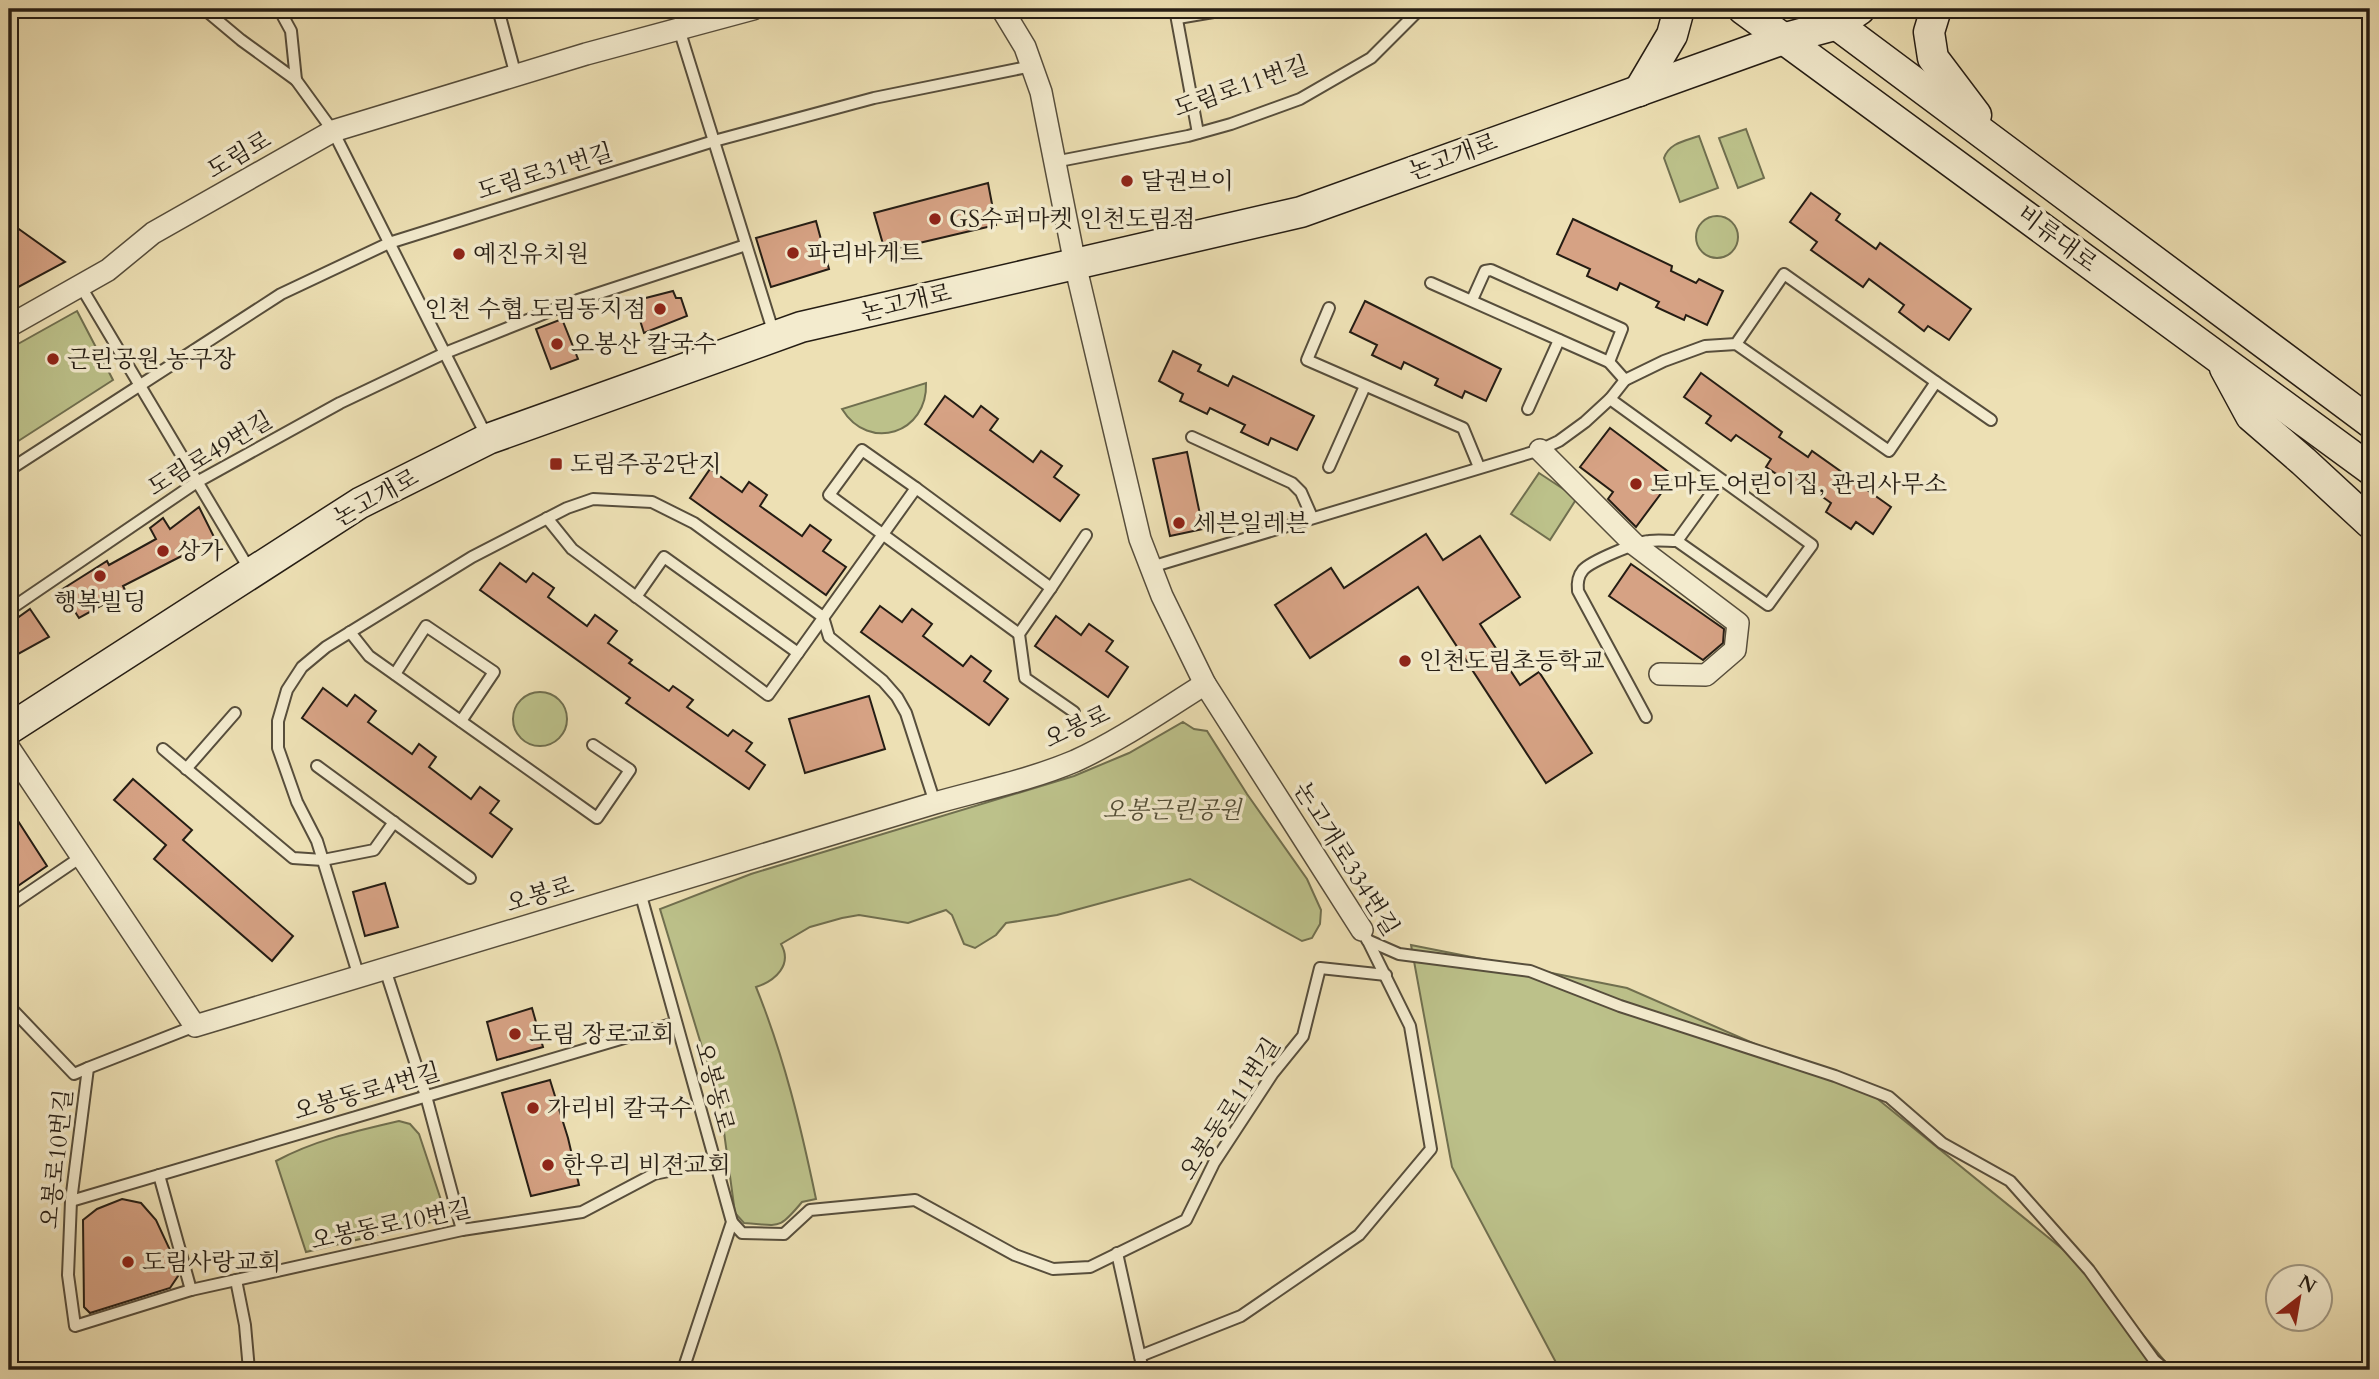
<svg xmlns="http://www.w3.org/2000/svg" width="2379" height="1379" viewBox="0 0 2379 1379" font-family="Cardo,'Noto Serif KR',serif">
  <rect width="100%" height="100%" fill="#ede0b4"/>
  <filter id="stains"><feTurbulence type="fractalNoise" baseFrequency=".00286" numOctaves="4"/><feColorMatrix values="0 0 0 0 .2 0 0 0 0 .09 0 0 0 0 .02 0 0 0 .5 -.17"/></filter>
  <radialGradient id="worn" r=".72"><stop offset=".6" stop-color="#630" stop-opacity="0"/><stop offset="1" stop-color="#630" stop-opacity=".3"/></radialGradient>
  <g fill="#bcc18a" stroke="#706f4f" stroke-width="2">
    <polygon points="1746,129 1764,178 1738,188 1719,138"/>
    <path d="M1699,136L1718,188L1680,202L1664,158C1669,143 1685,141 1699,136Z"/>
    <circle cx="1717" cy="237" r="21"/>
    <polygon points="77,311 113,380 9,447 9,349"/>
    <path d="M926,383C928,433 869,453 842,409Z"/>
    <polygon points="1539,473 1577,498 1550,540 1511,514"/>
    <circle cx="540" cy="719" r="27"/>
    <path d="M1183,722L1194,729L1207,731L1247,794L1307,879L1321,910L1320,924L1312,938L1302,941L1190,879L1057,915L1006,923L996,935L975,948L964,944L952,915L946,910L908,923L859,915L842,918L810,927L781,944C793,965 775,981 756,987C784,1056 801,1127 816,1199L802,1202C778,1231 780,1225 744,1223L735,1213L721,1110L660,909L751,874L1074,776L1129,753Z"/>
    <polygon points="1411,945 1627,988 1874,1096 2092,1273 2172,1370 1560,1370 1452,1167"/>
    <path d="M399,1121L410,1124L419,1134L442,1203L440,1213L431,1222L306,1252L276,1161C315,1140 356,1131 399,1121Z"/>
  </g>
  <g fill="#d6a284" stroke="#251d14" stroke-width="2">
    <polygon points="988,183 996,225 885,251 874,213"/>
    <polygon points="1811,193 1840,214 1836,220 1876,249 1880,243 1971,309 1949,340 1928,326 1924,331 1899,312 1904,305 1869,279 1863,287 1811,250 1817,242 1790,222"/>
    <polygon points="1573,219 1672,266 1671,271 1696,283 1699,279 1723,291 1707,325 1686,315 1684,320 1656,307 1659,302 1620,283 1617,290 1587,276 1590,269 1557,254"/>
    <polygon points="816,221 829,269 771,287 756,238"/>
    <polygon points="9,222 65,262 9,292"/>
    <polygon points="673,291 676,298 681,298 687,316 644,333 634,301"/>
    <polygon points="1365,301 1501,369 1486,401 1465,391 1462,398 1435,385 1438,379 1404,362 1401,369 1372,355 1377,345 1350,332"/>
    <polygon points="562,319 578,359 551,369 536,329"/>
    <polygon points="1173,351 1201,365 1198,371 1228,386 1233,376 1314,416 1297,450 1271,438 1268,445 1241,432 1245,425 1210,408 1207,414 1180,401 1183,394 1159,381"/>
    <polygon points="1701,373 1782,432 1779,437 1808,457 1812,451 1891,507 1873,534 1856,522 1851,529 1826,512 1831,503 1799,480 1794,486 1766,467 1771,459 1736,435 1731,441 1706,423 1711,416 1684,397"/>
    <polygon points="945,396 973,417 981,406 998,419 990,430 1033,462 1041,451 1062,466 1054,477 1079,495 1060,521 925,424"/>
    <polygon points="1610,428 1674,476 1636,527 1608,499 1613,492 1580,467"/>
    <polygon points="1187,452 1203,529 1170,536 1153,459"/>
    <polygon points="710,469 742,492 749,482 767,495 760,506 802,536 810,525 831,540 823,551 846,567 826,595 690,498"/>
    <polygon points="199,507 215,539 123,586 126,592 79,618 61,590 107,561 109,565 156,539 150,528 163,518 170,529"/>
    <polygon points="1426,534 1443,560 1480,536 1520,597 1480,624 1520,685 1539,672 1592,753 1546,783 1418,587 1310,658 1275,605 1331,568 1344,588"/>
    <polygon points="500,563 526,582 533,573 554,588 548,597 587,626 595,615 617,631 608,643 632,660 629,663 669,691 673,686 693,700 687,707 728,736 733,730 752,743 746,751 765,765 749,789 626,703 630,698 480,590"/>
    <polygon points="1631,564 1724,629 1723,643 1703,660 1609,596"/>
    <polygon points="880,606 902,622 912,609 932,624 923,636 963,666 971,656 991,671 984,681 1008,699 989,725 861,632"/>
    <polygon points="30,609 49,637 9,659 9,624"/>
    <polygon points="1056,616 1081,635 1089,624 1113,641 1106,651 1128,667 1108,697 1035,646"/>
    <polygon points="323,688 347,706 355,695 376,711 368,722 412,754 419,744 436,757 429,767 471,799 480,787 499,801 490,813 512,829 492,857 302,718"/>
    <polygon points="869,696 885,749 805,773 789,719"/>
    <polygon points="133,779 192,830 183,840 293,936 272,961 154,859 166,845 114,800"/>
    <polygon points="9,807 47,866 9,892"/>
    <polygon points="385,883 398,927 365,936 353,892"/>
    <polygon points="532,1008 543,1047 497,1060 487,1022"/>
    <polygon points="550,1080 568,1138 579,1185 531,1196 502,1093"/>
    <polygon points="122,1199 141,1203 156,1220 170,1250 178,1276 170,1288 90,1313 84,1307 83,1220 97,1209"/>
  </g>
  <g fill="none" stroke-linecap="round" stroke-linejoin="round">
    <defs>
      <g id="lane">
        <polyline points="204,9 241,40 296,80 333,131 487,437"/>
        <polyline points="279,9 291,31 296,80"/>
        <polyline points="498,9 516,76"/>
        <polyline points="1175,9 1198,133"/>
        <polyline points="1178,18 1231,9"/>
        <polyline points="679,29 774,334"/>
        <polyline points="1054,162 1188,136 1231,124 1300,99 1371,58 1420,9"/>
        <polyline points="1431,283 1609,362 1625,380"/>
        <polyline points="80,285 251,572"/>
        <polyline points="1472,300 1485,271 1491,270 1622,329 1609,362"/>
        <polyline points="1329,308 1307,360 1463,428 1479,467"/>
        <polyline points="1936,382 1991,420"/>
        <polyline points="1610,399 1812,545 1768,605 1677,541 1721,480"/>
        <polyline points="1528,409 1559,340"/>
        <polyline points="1192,437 1292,483 1301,492 1312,517"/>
        <polyline points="1329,467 1365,386"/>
        <polyline points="9,470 281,294 389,243 714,141 874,98 1032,66"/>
        <polyline points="916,488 862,450 829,495 1019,634"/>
        <polyline points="547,518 572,549 768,695 916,488 1051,588 1086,535"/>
        <polyline points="1151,567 1540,450 1559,441 1585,422 1610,399 1625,380 1664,361 1705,346 1736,344 1889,451 1936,382 1784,274 1736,344"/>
        <polyline points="1051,588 1019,634 1025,678 1074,712"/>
        <polyline points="636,597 664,557 798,653"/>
        <polyline points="9,610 197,482 340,403 445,353 578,300 746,245"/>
        <polyline points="350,632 369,656 597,818 630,770 593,745"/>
        <polyline points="395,674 426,626 494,672 461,721"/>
        <path d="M1646,717L1578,591C1577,583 1578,576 1583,570C1591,561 1637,542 1649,541C1658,540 1668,541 1677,541"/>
        <polyline points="163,749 293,858 323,860 374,850 394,822"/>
        <polyline points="317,766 470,878"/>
        <polyline points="186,769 235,713"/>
        <polyline points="640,892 732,1222 683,1370"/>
        <polyline points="9,906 81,857"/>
        <polyline points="1367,940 1399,954 1530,971 1620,1006 1835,1076 1889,1097 1942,1143 2010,1181 2089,1270 2154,1360 2166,1370"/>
        <polyline points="385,969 426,1096 462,1230"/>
        <polyline points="359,977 317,841 297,802 278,748 278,721 287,690 302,667 326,647 472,557 567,508 593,499 652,502 694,523 823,617 829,637 883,681 897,697 906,713 935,803"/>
        <polyline points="9,1006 74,1074 88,1068"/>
        <polyline points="195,1026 88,1068 71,1201 68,1275 75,1326 191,1290 462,1230 582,1212 654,1174 713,1162"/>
        <polyline points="159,1175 191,1290"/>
        <polyline points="71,1201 675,1023"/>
        <polyline points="732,1222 742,1233 784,1234 810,1210 915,1200 1015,1255 1053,1269 1090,1267 1186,1220 1214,1163 1273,1073 1303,1036 1320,968 1386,975"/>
        <polyline points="1117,1253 1143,1370"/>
        <polyline points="236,1280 245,1325 249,1370"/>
        <polyline points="1140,1356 1241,1316 1359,1235 1431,1149 1410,1026 1367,939"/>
      </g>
      <g id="street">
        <polyline points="1002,9 1025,47 1041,92 1075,264 1140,539 1162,596 1205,684 1362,930"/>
        <polyline points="9,326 108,270 153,233 333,131 586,54 753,9"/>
        <polyline points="1540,450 1635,545 1738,623 1735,650 1706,675 1660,674"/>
        <path d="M9,748L195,1026L935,803C981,790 1030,780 1075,761C1121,740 1163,710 1205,684"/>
      </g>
      <g id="secondary">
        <polyline points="1743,9 2370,469"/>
        <polyline points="1816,9 2370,422"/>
        <polyline points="1936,9 1929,32 1933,58 1976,115"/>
        <polyline points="1639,91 1672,35 1679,9"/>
        <polyline points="2225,368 2251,416 2303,461 2370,523"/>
        <polyline points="9,729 360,503 488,439 801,327 1301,212 1786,38 1838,24 1860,9"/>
      </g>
    </defs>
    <use href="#lane" stroke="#574e3c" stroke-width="14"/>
    <use href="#street" stroke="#574e3c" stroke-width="24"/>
    <use href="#secondary" stroke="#251d14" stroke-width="33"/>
    <use href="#lane" stroke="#f3ebce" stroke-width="10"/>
    <use href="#street" stroke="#f3ebce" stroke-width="21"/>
    <use href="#secondary" stroke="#f3ebce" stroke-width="30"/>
  </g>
  <g fill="#8f2418" stroke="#f3ebce" stroke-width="2.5">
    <circle cx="1127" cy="181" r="7"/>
    <circle cx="935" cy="219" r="7"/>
    <circle cx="793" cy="253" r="7"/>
    <circle cx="459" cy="254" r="7"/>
    <circle cx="660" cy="309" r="7"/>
    <circle cx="557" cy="344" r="7"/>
    <circle cx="53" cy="359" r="7"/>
    <rect x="549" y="457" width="14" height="14" rx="3.5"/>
    <circle cx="1636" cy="484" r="7"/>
    <circle cx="1179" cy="523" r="7"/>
    <circle cx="163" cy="551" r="7"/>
    <circle cx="100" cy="576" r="7"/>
    <circle cx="1405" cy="661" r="7"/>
    <circle cx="515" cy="1034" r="7"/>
    <circle cx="533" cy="1108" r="7"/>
    <circle cx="548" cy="1165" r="7"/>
    <circle cx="128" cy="1262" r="7"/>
  </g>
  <g text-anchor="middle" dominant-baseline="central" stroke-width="7" stroke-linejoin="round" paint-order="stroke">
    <g font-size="24" fill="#251d14" stroke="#f3ebce">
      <text transform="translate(1241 87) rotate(-19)">도림로11번길</text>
      <text transform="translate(239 155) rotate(-30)">도림로</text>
      <text transform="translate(1453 157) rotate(-20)">논고개로</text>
      <text transform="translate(545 172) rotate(-17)">도림로31번길</text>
      <text transform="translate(2057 239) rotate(37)">비류대로</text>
      <text transform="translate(906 303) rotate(-13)">논고개로</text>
      <text transform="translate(210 454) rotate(-31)">도림로49번길</text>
      <text transform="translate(376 498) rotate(-29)">논고개로</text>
      <text transform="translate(1077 727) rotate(-25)">오봉로</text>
      <text transform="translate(1346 859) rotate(58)">논고개로334번길</text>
      <text transform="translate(540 895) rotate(-17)">오봉로</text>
      <text transform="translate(714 1087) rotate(75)">오봉동로</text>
      <text transform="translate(367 1092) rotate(-16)">오봉동로4번길</text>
      <text transform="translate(1230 1109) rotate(-57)">오봉동로11번길</text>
      <text transform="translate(57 1159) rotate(-84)">오봉로10번길</text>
      <text transform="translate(391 1225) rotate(-12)">오봉동로10번길</text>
    </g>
    <g font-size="24" fill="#251d14" stroke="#f3ebce" text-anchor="start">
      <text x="1141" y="181">달권브이</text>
      <text x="949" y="219">GS수퍼마켓 인천도림점</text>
      <text x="807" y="253">파리바게트</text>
      <text x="473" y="254">예진유치원</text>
      <text x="646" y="309" text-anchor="end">인천 수협 도림동지점</text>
      <text x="571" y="344">오봉산 칼국수</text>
      <text x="67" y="359">근린공원 농구장</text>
      <text x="570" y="464">도림주공2단지</text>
      <text x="1650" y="484">토마토 어린이집, 관리사무소</text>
      <text x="1193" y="523">세븐일레븐</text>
      <text x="177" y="551">상가</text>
      <text x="100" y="602" text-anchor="middle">행복빌딩</text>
      <text x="1419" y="661">인천도림초등학교</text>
      <text x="529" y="1034">도림 장로교회</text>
      <text x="547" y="1108">가리비 칼국수</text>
      <text x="562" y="1165">한우리 비젼교회</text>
      <text x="142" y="1262">도림사랑교회</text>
    </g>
    <g font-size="24" font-style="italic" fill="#524e37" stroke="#f3ebce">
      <text x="1172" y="810">오봉근린공원</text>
    </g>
  </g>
  <rect width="2379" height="1379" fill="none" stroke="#ede0b4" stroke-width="35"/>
  <rect x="10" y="10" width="2358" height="1358" fill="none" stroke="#251d14" stroke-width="3.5"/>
  <rect x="18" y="18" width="2344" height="1344" fill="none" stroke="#251d14" stroke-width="2"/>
  <g transform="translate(2299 1298) rotate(31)"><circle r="33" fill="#f3ebce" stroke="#a19984" stroke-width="2"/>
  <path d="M0-5L12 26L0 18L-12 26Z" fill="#8f2418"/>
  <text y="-10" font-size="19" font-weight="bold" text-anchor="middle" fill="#251d14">N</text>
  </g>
  <rect width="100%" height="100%" filter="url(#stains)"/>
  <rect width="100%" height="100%" fill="url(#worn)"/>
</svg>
